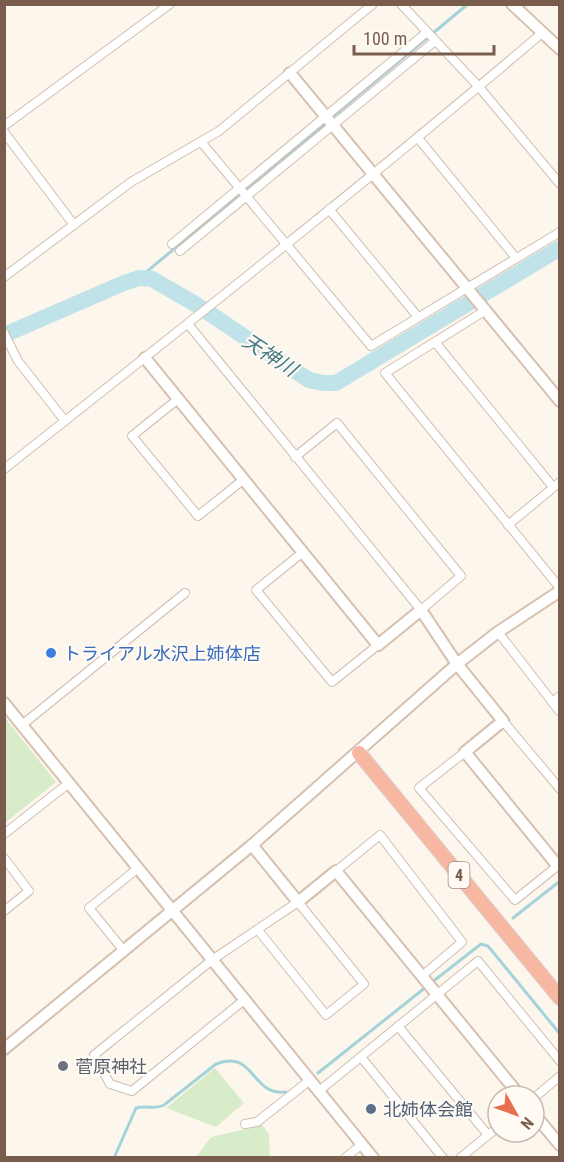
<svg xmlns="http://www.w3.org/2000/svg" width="564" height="1162" viewBox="0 0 564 1162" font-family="'Roboto Condensed','Noto Sans JP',sans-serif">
  <rect width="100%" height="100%" fill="#fdf6ec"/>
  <g fill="#d8ecc9">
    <polygon points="5,718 56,782 5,823 4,719"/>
    <polygon points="215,1068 244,1103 216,1127 166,1108"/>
    <polygon points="262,1125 269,1134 270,1157 196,1157 211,1137"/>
  </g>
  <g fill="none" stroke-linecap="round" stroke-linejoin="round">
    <g stroke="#a5d3da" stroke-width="3">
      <polyline points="331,118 468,4"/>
      <polyline points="139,278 326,123"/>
      <polyline points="513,918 560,881"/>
      <polyline points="431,983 481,944 488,946 560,1034"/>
      <polyline points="318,1073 426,987"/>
      <path d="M114,1158L136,1108C146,1105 155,1110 164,1105L216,1064C256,1049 250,1096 286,1092"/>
    </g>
    <polyline stroke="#bfe3e8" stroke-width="16" points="4,335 124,283 139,278 152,279 197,305 309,380 323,383 336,383 560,248"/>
    <defs>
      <g id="street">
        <polyline points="401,4 479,87 560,184"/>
        <polyline points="4,126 170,4"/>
        <polyline points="4,132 74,225"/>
        <polyline points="418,138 516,258"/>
        <polyline points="202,143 371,346 560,232"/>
        <polyline points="329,209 418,317"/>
        <polyline points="172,244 427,32"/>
        <polyline points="180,251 435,41"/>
        <polyline points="4,277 131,182 219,131 373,4"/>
        <polyline points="486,310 385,373 560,588"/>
        <polyline points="188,324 421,610 461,576 337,423 295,457"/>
        <polyline points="4,333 18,361 65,421"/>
        <polyline points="435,342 553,487"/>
        <polyline points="178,399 132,436 198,516 244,479"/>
        <path d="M4,469C185,326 366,183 542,33"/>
        <polyline points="508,525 560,482"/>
        <polyline points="303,552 256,590 332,682 378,645"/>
        <polyline points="498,632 560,712"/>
        <polyline points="552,702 560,696"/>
        <polyline points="503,721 560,789"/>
        <polyline points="22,725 185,593"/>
        <polyline points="465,752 419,788 515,900 560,864"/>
        <polyline points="4,834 69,783"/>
        <polyline points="4,858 29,891 4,911"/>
        <polyline points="336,871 380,835 462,942 422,976"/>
        <polyline points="124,951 89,908 138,868"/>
        <polyline points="244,1000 132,1091 110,1084 94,1055 212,960 298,902 364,984 326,1015 258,930"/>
        <polyline points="398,1026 488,1135"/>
        <polyline points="361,1057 443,1158"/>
        <polyline points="319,1091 478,961 560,1061"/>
        <polyline points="534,1098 560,1076"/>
        <polyline points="245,1124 257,1122 310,1080"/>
        <polyline points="345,1158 362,1144"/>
        <polyline points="460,1158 498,1127"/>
      </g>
      <g id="secondary">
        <polyline points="512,4 560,49"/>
        <polyline points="290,73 560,401"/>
        <polyline points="145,358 378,645 421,610 457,664 503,721 465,752 557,865"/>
        <polyline points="4,703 373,1158"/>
        <polyline points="252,845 298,902 336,871 520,1096"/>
        <polyline points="4,1049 252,845 457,664 498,632 560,591"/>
        <polyline points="534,1114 560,1145"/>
      </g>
      <polyline id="highway" points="359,753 560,998"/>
    </defs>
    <use href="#street" stroke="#d1beb0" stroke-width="10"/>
    <use href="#secondary" stroke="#d6c0b0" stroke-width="14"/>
    <use href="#highway" stroke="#dad1cd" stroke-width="16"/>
    <use href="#street" stroke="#fff" stroke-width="8"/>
    <use href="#secondary" stroke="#fff" stroke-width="10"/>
    <use href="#highway" stroke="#f7b7a3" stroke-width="14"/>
  </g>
  <circle fill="#3f7fe0" stroke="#fffaf3" stroke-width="2" cx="51" cy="653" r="6"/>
  <circle fill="#6b7280" stroke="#fffaf3" stroke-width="2" cx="63" cy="1066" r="6"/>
  <circle fill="#5c6f8a" stroke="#fffaf3" stroke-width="2" cx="371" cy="1109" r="6"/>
  <g text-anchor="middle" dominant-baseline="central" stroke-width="4.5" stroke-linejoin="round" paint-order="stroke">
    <rect fill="#fffaf3" stroke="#a28b7f" stroke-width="1.5" x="448.5" y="862" width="21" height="26" rx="4.5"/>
    <g font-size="16" font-weight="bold" fill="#7a5c4d">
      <text x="459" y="875">4</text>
    </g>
    <g font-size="18" fill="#366cbe" stroke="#fffaf3" text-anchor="start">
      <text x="63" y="653">トライアル水沢上姉体店</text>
    </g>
    <g font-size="18" fill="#5b616d" stroke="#fffaf3" text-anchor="start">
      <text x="75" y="1066">菅原神社</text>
    </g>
    <g font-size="18" fill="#4e5e75" stroke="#fffaf3" text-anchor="start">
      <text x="383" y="1109">北姉体会館</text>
    </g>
    <g font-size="20" font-style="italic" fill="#437c86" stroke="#fffaf3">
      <text transform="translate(270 355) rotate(33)">天神川</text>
    </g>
  </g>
  <rect width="564" height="1162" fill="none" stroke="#7a5c4d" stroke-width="12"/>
  <g transform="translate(516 1114) rotate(130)"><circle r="28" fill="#fffaf3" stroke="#cabbb1" stroke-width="1.5"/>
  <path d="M0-4.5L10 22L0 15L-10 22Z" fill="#e76f51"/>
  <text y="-9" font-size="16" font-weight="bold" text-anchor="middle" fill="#7a5c4d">N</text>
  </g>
  <path d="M354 45v9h140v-9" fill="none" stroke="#7a5c4d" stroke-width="3"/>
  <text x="363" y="45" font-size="18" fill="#7a5c4d" stroke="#fffaf3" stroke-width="4.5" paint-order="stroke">100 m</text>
</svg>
